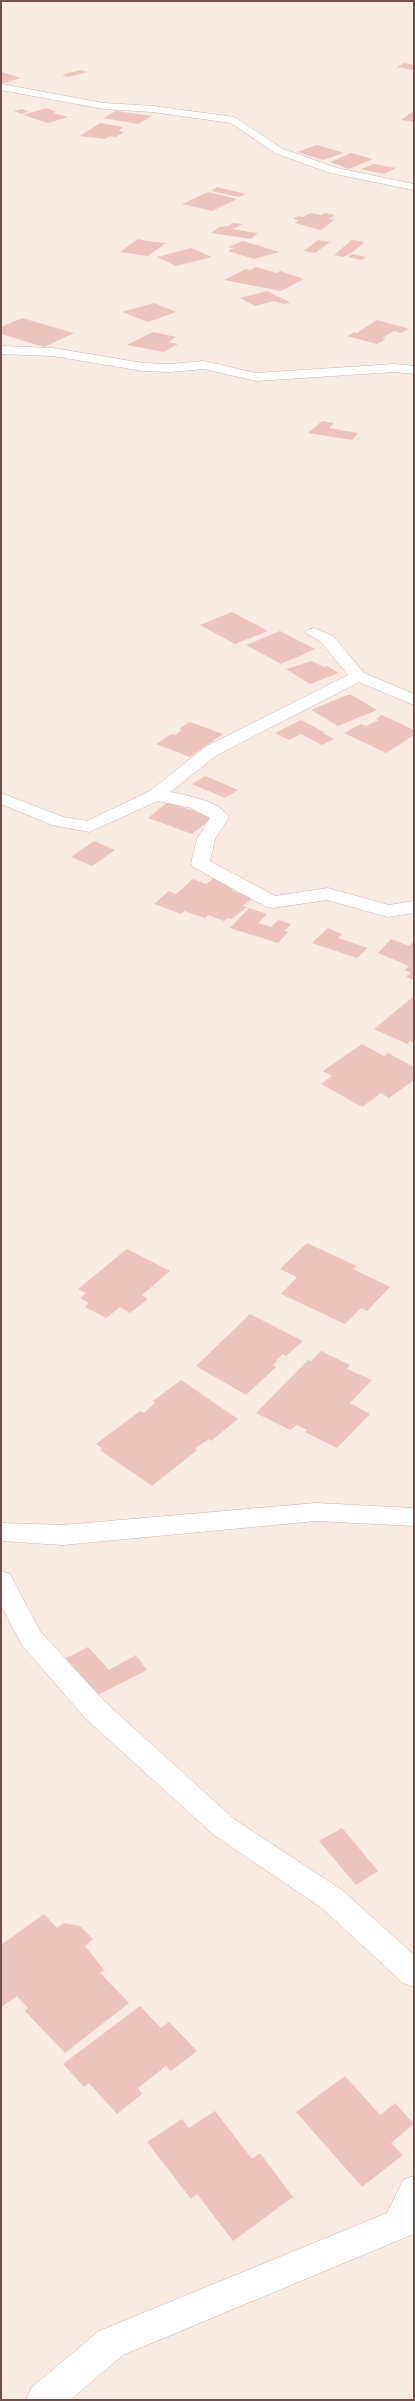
<svg xmlns="http://www.w3.org/2000/svg" width="415" height="2401" viewBox="0 0 415 2401" font-family="Mulish,sans-serif">
  <rect width="100%" height="100%" fill="#f9ebe2"/>
  <g fill="#ecc4bc">
    <polygon points="404,63 414,65 414,70 397,67"/>
    <polygon points="80,70 88,72 68,77 62,75"/>
    <polygon points="1,72 21,78 1,84"/>
    <polygon points="46,108 56,112 53,113 68,117 48,123 23,115"/>
    <polygon points="22,109 29,111 22,114 14,111"/>
    <polygon points="116,111 152,116 138,124 103,118"/>
    <polygon points="412,112 414,113 414,122 401,120"/>
    <polygon points="100,123 123,127 119,131 124,132 116,137 110,136 105,139 80,136"/>
    <polygon points="317,145 344,153 323,160 297,152"/>
    <polygon points="351,153 373,159 349,169 330,162"/>
    <polygon points="374,164 396,168 384,174 361,169"/>
    <polygon points="217,187 246,194 239,197 211,191"/>
    <polygon points="208,192 237,199 212,211 182,204"/>
    <polygon points="310,213 321,215 325,213 335,215 329,219 334,220 321,230 295,223 299,220 293,219 298,216 304,217"/>
    <polygon points="233,223 243,224 232,229 258,233 251,239 211,233 219,227 229,226"/>
    <polygon points="138,239 147,241 166,243 148,256 120,252"/>
    <polygon points="318,240 330,242 315,253 304,251"/>
    <polygon points="352,240 365,242 350,254 343,257 334,255"/>
    <polygon points="243,241 279,252 254,259 228,251 234,248 228,247"/>
    <polygon points="191,248 212,257 176,266 157,257"/>
    <polygon points="352,254 366,257 362,260 348,257"/>
    <polygon points="256,267 277,273 280,271 304,279 281,291 224,280 246,269 250,270"/>
    <polygon points="267,291 291,303 283,304 274,301 255,306 240,298"/>
    <polygon points="154,303 176,312 148,322 122,312"/>
    <polygon points="22,318 74,333 44,347 1,334 1,327"/>
    <polygon points="377,320 409,329 401,333 394,331 382,338 386,339 377,344 347,336 354,332 357,333"/>
    <polygon points="153,332 176,337 169,342 178,344 164,352 127,345"/>
    <polygon points="322,421 334,423 329,428 358,433 352,440 308,433"/>
    <polygon points="232,612 268,631 235,644 200,625"/>
    <polygon points="280,631 315,649 281,664 246,645"/>
    <polygon points="312,661 324,667 327,666 339,673 310,684 286,669"/>
    <polygon points="350,694 377,710 338,726 311,710"/>
    <polygon points="382,715 414,730 414,735 386,753 344,733 361,724 366,726 379,720 376,719"/>
    <polygon points="301,720 324,732 323,733 334,739 322,745 301,734 289,740 275,733"/>
    <polygon points="190,722 223,734 190,757 156,744 171,734 175,735 182,730 179,729"/>
    <polygon points="205,776 238,790 225,798 192,784"/>
    <polygon points="169,801 182,807 214,817 192,834 148,818"/>
    <polygon points="94,841 115,850 92,866 71,857"/>
    <polygon points="214,878 237,886 231,890 253,898 243,906 247,907 232,919 228,918 224,921 208,915 205,918 184,911 181,914 154,904 169,891 176,894 193,879 206,884"/>
    <polygon points="249,908 267,914 258,923 271,927 278,920 291,924 284,931 288,932 278,943 230,928"/>
    <polygon points="328,928 342,934 338,938 368,948 357,958 312,943"/>
    <polygon points="391,939 409,946 414,941 414,980 406,977 411,973 405,970 409,966 378,953"/>
    <polygon points="414,996 414,1043 410,1041 407,1044 374,1029"/>
    <polygon points="362,1044 384,1056 388,1053 414,1067 414,1080 389,1098 381,1093 362,1107 321,1084 332,1076 323,1071"/>
    <polygon points="307,1243 357,1266 353,1269 390,1287 367,1311 361,1308 345,1324 281,1294 297,1277 280,1269"/>
    <polygon points="127,1249 170,1271 142,1295 148,1299 130,1313 120,1307 106,1318 85,1307 89,1303 80,1298 86,1293 78,1289"/>
    <polygon points="250,1314 303,1341 286,1356 283,1354 276,1360 277,1361 273,1365 276,1367 246,1395 196,1366"/>
    <polygon points="321,1351 350,1365 347,1369 372,1380 350,1403 370,1414 337,1448 305,1432 307,1430 297,1425 290,1430 256,1413 308,1360 311,1361"/>
    <polygon points="181,1380 238,1419 211,1441 209,1439 195,1448 197,1450 152,1486 100,1450 102,1448 96,1444 140,1411 144,1413 155,1403 153,1401"/>
    <polygon points="88,1647 109,1670 136,1655 147,1670 92,1698 61,1661"/>
    <polygon points="342,1828 378,1871 356,1885 319,1841"/>
    <polygon points="44,1914 57,1928 64,1923 80,1926 93,1939 85,1946 104,1970 100,1973 129,2003 65,2053 25,2011 28,2008 17,1996 1,2007 1,1945"/>
    <polygon points="140,2006 161,2028 169,2022 197,2051 171,2071 166,2066 138,2088 142,2094 117,2114 89,2083 84,2087 63,2064"/>
    <polygon points="345,2076 380,2115 395,2103 414,2124 391,2143 403,2155 362,2187 296,2112"/>
    <polygon points="215,2111 252,2159 260,2153 293,2197 233,2241 197,2194 191,2199 147,2142 182,2119 189,2128"/>
  </g>
  <g fill="none" stroke-linecap="round" stroke-linejoin="round">
    <defs>
      <g id="street">
        <polygon points="1,84 104,103 153,106 234,117 283,149 337,168 414,184 414,190 330,173 275,153 231,123 153,112 104,109 1,90"/>
        <polygon points="1,346 53,348 143,363 171,364 204,361 256,373 395,364 414,366 414,374 395,372 256,381 204,369 171,372 143,371 53,356 1,354"/>
        <path d="M314,628L333,636L364,673L414,694V705L359,682L217,755L170,792C189,796 217,800 229,817L215,839L210,861L275,896L328,888L389,905L414,901V913L388,917L327,900L272,908L265,906L193,867L191,863L197,839L210,818L191,808L158,801L89,832L52,825L1,804V793L63,817L87,821L150,791L205,747L348,675L321,642L306,633L308,630Z"/>
        <polygon points="316,1503 414,1508 414,1526 316,1521 63,1545 1,1541 1,1523 63,1525"/>
        <polygon points="1,1571 10,1574 40,1631 105,1702 234,1819 342,1890 414,1955 414,1987 403,1983 322,1908 214,1835 85,1718 22,1645 1,1606"/>
        <polygon points="414,2176 414,2233 411,2235 123,2355 70,2400 26,2400 31,2388 99,2331 387,2213 403,2180"/>
      </g>
    </defs>
    <use href="#street" stroke="#cbb3ad" stroke-width="1"/>
    <use href="#street" fill="#fff" fill-rule="evenodd"/>
  </g>
  <rect width="415" height="2401" fill="none" stroke="#6e4f4b" stroke-width="4"/>
</svg>
